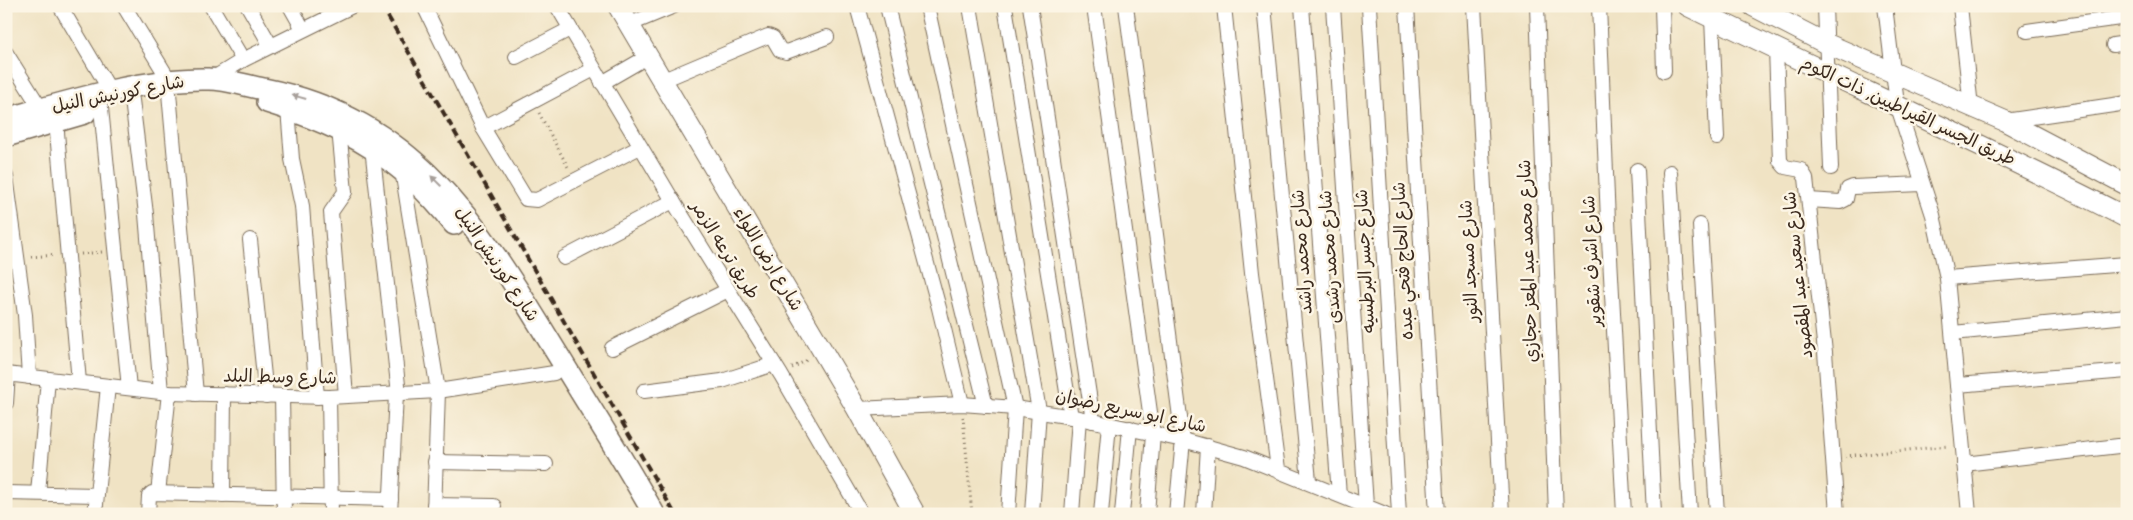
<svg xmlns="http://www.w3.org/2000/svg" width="2133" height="520" viewBox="0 0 2133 520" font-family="Pangolin,'Playpen Sans Arabic',sans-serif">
  <rect width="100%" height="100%" fill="#fcf5e5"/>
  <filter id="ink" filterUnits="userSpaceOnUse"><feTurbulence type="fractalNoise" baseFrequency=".02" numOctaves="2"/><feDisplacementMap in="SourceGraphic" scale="10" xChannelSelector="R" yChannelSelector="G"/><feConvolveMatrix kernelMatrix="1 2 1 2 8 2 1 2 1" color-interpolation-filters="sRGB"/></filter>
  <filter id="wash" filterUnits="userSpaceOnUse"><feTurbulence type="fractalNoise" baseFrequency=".0096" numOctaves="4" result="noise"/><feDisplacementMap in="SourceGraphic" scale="20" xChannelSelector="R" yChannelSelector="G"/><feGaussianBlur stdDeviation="1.12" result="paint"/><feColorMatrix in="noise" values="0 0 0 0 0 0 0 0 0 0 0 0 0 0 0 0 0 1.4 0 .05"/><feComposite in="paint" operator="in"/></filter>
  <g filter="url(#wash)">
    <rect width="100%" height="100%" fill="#f0e3c4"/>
  </g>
  <g filter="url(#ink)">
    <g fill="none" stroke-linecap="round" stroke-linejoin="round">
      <defs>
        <g id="street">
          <polyline points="60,6 111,92"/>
          <polyline points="124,6 169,80"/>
          <polyline points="211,6 243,60"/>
          <polyline points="248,6 271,46"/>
          <polyline points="290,6 303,29"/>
          <polyline points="424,6 483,128 526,199 537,200 640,147"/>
          <polyline points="557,6 673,201 781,375 862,514"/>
          <polyline points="857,6 939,308 962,404"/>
          <polyline points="887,6 986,406"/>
          <polyline points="927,6 1015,408 1008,514"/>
          <polyline points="970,6 1039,411 1032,514"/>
          <polyline points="1005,6 1071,417"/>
          <polyline points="1030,6 1093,421"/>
          <polyline points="1094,6 1153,434 1147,514"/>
          <polyline points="1126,6 1183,440 1176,514"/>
          <polyline points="1224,6 1252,273 1278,469"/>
          <polyline points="1264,6 1309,481"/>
          <polyline points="1302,6 1339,495"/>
          <polyline points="1333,6 1366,506"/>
          <polyline points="1369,6 1399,514"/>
          <polyline points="1407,6 1437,514"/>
          <polyline points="1474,6 1502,514"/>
          <polyline points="1537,6 1556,514"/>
          <polyline points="1599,6 1608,221 1624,514"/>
          <polyline points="1662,6 1664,71"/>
          <polyline points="1825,6 1831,168"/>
          <polyline points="1885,6 1897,104 1933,215 1947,278 1969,514"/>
          <polyline points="1960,6 1971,107"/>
          <polyline points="1712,18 1717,138"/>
          <polyline points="628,25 674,6"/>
          <polyline points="2027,31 2127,17"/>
          <polyline points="2113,45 2127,43"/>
          <polyline points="1776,49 1780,161 1785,167 1801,170 1806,178 1825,352 1837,514"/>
          <polyline points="6,53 41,109"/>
          <polyline points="516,57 570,29"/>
          <polyline points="212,79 243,60 352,6"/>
          <polyline points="661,81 768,36 773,38 780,50 786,52 827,37"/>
          <polyline points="602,83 647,57"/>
          <polyline points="169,93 196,394"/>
          <polyline points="132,100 146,214 161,392"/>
          <polyline points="101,108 129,388"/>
          <polyline points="288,109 292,159 302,206 317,397"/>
          <polyline points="56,121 79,382"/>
          <polyline points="2005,121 2127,103"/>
          <polyline points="483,128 594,69"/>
          <polyline points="339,129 345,192 331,212 346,396"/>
          <polyline points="372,147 399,394"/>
          <polyline points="402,170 438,391 434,514"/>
          <polyline points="1637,170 1654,514"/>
          <polyline points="1670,172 1690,514"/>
          <polyline points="6,176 25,315 29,377"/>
          <polyline points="1809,200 1840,202 1846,199 1848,189 1853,187 1922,184"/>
          <polyline points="1700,225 1717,514"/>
          <polyline points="250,240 266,396"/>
          <polyline points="564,258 673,201"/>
          <polyline points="1947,278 2127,264"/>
          <polyline points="1953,333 2127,316"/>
          <polyline points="612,348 728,290"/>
          <polyline points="6,374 169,393 329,397 438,391 554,373"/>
          <polyline points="1957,385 2127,371"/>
          <polyline points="644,391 722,381 774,364"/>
          <polyline points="282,396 284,514"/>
          <polyline points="329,397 331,514"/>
          <polyline points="6,403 8,374"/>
          <polyline points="857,409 962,404 1015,408 1079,418 1183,440 1244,457 1385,514"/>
          <polyline points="435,462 546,464"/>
          <polyline points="1964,464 2127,445"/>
          <polyline points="6,493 97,495"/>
          <polyline points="38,493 48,379"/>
          <polyline points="158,493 169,393"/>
          <polyline points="223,495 224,394"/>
          <polyline points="434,505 494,506"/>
          <polyline points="95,514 108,386"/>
          <polyline points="148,514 149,496 152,493 391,499"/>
          <polyline points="390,514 396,394"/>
          <polyline points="1072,514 1079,418"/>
          <polyline points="1101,514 1109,424"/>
          <polyline points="1122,514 1130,428"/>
          <polyline points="1204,514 1208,446"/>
        </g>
        <g id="secondary">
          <polyline points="618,6 857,409 915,514"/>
          <path d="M1688,6C1834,78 1982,143 2127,218"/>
          <polyline points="1753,6 1827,44 2005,121 2127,185"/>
        </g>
        <g id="primary">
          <path d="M267,102C347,127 401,157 454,224"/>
          <path d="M6,119C66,102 147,77 209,79C227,79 246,86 264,89C419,120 482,231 558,355C590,408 624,460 654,514"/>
          <polyline points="6,136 85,113"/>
        </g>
      </defs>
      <use href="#street" stroke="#7a6b58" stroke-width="16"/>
      <use href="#secondary" stroke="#7a6b58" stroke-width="22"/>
      <use href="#primary" stroke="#7a6b58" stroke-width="24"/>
      <g stroke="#7a6b58" stroke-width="3" stroke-dasharray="1 4" stroke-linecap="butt">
        <polyline points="539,113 569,169"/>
        <polyline points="81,254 102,252"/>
        <polyline points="31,257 55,255"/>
        <polyline points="792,368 809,359"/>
        <polyline points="963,417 972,514"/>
        <polyline points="1845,456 1949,446"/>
      </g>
      <use href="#street" stroke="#fff" stroke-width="14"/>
      <use href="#secondary" stroke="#fff" stroke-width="20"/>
      <use href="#primary" stroke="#fff" stroke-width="21"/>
      <polyline stroke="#3b2a1e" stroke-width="4" stroke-dasharray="8 4" stroke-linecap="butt" points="382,6 675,514"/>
    </g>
    <defs><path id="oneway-solid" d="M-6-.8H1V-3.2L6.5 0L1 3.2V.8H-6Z" transform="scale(1.25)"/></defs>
    <g fill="#a79f9a">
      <use href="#oneway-solid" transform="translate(299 97) rotate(-164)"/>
      <use href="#oneway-solid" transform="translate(436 181) rotate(-135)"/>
    </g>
  </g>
  <g text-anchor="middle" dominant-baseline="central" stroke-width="5" stroke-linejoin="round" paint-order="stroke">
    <g font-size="18" fill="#3b2a1e" stroke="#fcf5e5">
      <text transform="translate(118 94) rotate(-11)">شارع كورنيش النيل</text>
      <text transform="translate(1908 111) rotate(25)">طريق الجسر القيراطيين, ذات الكوم</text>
      <text transform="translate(725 250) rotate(58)">طريق ترعه الزمر</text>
      <text transform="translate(1302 252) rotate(-94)">شارع محمد راشد</text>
      <text transform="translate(1330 257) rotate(-94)">شارع محمد رشدى</text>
      <text transform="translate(768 259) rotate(59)">شارع ارض اللواء</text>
      <text transform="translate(1365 261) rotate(-93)">شارع جسر البرطسيه</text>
      <text transform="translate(1403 261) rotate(-93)">شارع الحاج فتحي عبده</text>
      <text transform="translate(1469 261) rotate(-93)">شارع مسجد النور</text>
      <text transform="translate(1528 261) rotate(-92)">شارع محمد عبد المعز حجازي</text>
      <text transform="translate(1592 261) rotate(-93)">شارع اشرف شقوير</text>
      <text transform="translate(497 264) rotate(56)">شارع كورنيش النيل</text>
      <text transform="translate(1798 275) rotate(-96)">شارع سعيد عبد المقصود</text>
      <text transform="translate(280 377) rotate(1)">شارع وسط البلد</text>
      <text transform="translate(1131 411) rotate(12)">شارع ابو سريع رضوان</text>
    </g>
  </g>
  <rect width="2133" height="520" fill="none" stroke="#fcf5e5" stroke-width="25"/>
</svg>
